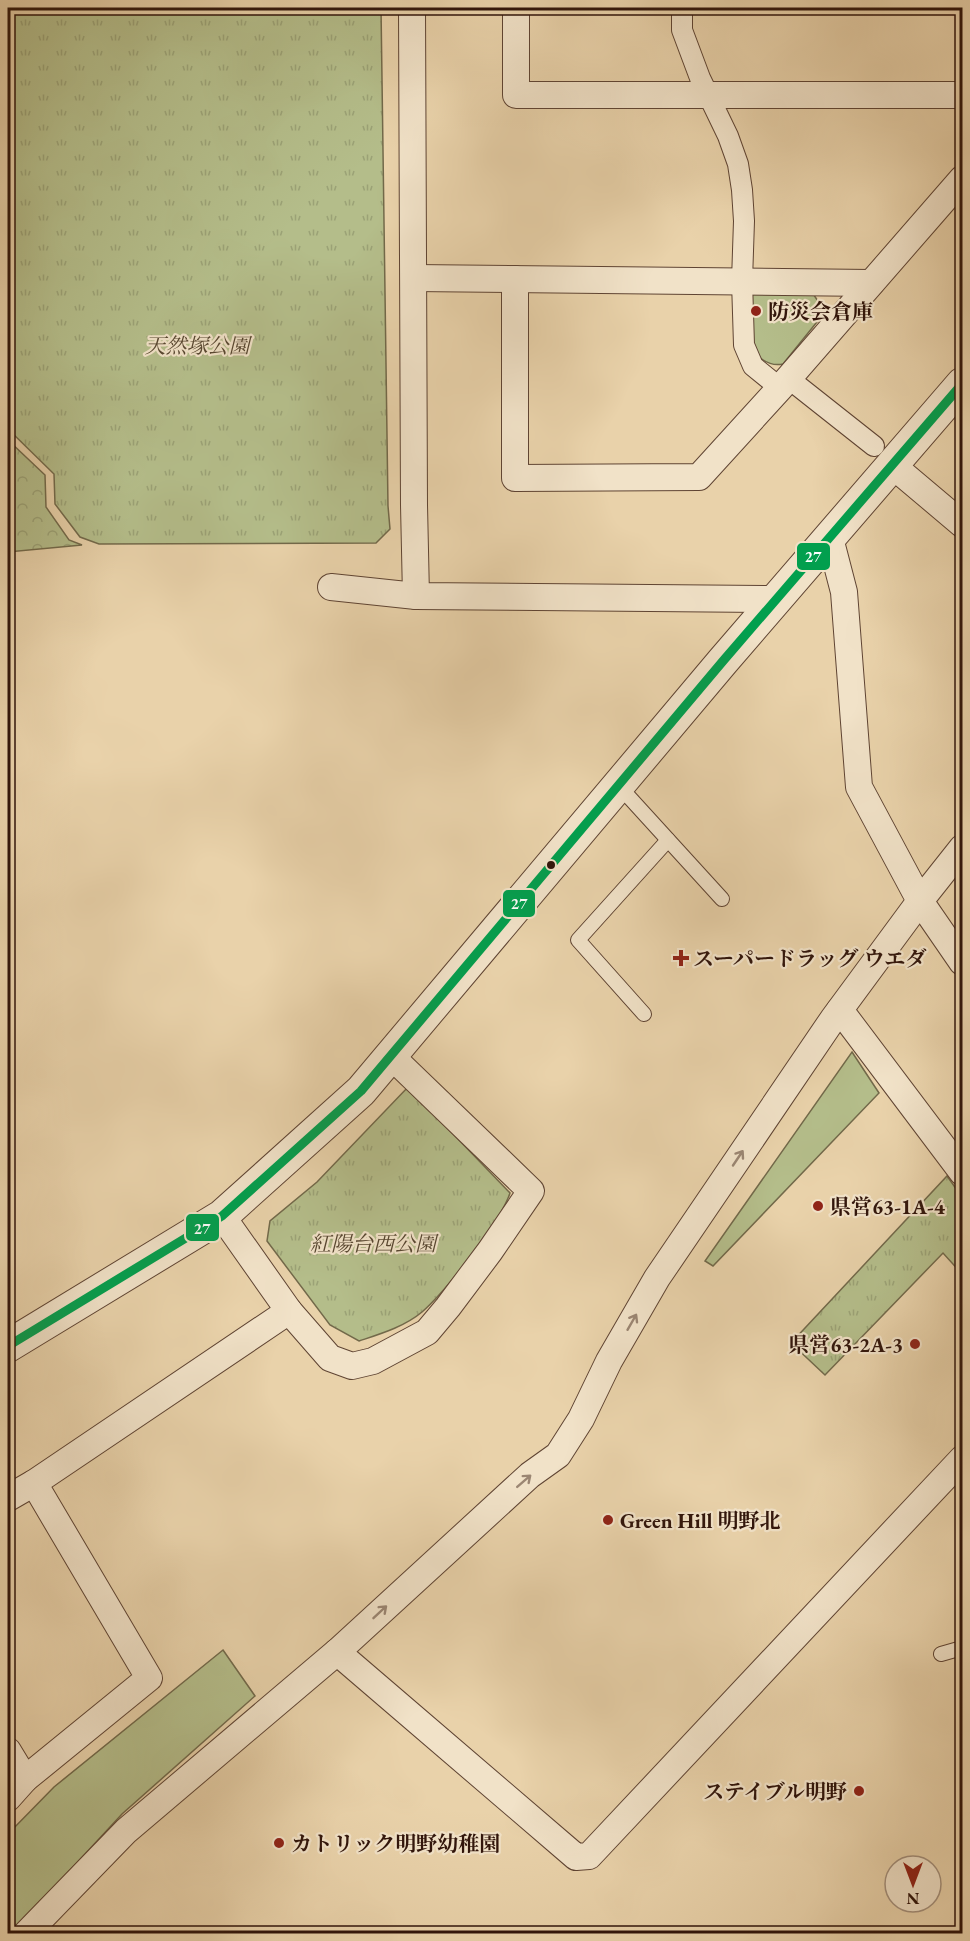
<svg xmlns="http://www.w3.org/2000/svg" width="970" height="1941" viewBox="0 0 970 1941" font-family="'EB Garamond','Noto Serif JP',serif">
  <defs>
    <pattern id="forest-crowns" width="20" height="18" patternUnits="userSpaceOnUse" patternTransform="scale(1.5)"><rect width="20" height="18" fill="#b4bd8a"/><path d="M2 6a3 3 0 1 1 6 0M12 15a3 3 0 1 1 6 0" fill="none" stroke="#9ba276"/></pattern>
    <pattern id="park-tufts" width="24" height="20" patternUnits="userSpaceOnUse" patternTransform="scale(1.5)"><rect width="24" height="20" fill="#b4bd8a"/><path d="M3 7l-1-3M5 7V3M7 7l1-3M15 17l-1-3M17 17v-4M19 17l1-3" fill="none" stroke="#9ba276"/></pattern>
  </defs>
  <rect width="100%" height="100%" fill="#e9d2aa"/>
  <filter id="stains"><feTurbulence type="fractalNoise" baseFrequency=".00333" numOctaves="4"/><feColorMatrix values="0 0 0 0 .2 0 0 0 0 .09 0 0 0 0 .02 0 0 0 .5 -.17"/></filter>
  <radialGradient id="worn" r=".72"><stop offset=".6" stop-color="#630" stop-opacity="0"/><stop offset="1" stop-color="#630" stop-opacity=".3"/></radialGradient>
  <g fill="#b4bd8a" stroke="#72694a" stroke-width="1.5">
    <path d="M750,292H812L825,312L783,364C769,367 754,357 750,342C747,331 750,305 750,292Z"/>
    <polygon points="852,1052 879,1093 713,1266 705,1261"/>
    <polygon points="223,1650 255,1696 122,1814 12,1933 8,1934 8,1834 54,1787"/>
  </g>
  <polygon fill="url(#forest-crowns)" stroke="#72694a" stroke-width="1.5" points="8,440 45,475 46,507 69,540 82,545 8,552"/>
  <g fill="url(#park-tufts)" stroke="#72694a" stroke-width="1.5">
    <polygon points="8,8 381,8 388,506 390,529 376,543 99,544 80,537 55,504 54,474 8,429"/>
    <path d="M408,1087L510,1193C501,1221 445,1292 422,1312C404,1327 380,1334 359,1341L330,1325L267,1241L270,1221L317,1182Z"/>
    <polygon points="947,1176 962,1197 962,1274 943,1253 825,1375 791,1343"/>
  </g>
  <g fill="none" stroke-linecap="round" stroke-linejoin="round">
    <defs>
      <g id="service">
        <polyline points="619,786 722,899"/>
        <polyline points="644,1014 578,940 668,840"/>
        <polyline points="941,1654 962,1648"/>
      </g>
      <g id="pedestrian">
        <polyline points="682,8 682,30 700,78 728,136 738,164 742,190 744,221 742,281 744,345 753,366 780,388"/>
        <polyline points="788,378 874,446"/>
      </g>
      <g id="minor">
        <polyline points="412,8 414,505 416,596 776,599"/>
        <polyline points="516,8 516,95 962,95"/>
        <polyline points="414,278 871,283"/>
        <polyline points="515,279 515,478 699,477 780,388 962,179"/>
        <polyline points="892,465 962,524"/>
        <polyline points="331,587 416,596"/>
        <polyline points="962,848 920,901 962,962"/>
        <polyline points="840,1010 962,1172"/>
        <polyline points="289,1311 330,1358 352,1366 373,1361 427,1332 448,1307 490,1251 531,1191 391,1056"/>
        <polyline points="8,1498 34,1483 289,1311 222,1216"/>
        <polyline points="337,1652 576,1857 589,1856 962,1459"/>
        <polyline points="8,1751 25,1779"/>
        <polyline points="8,1798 25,1779 149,1678 34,1483"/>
        <polyline points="26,1934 126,1831 337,1652 530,1475 558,1455 581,1419 609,1361 657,1278 833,1019 920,901 859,787 844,592 830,538"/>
      </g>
      <polyline id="tertiary" points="8,1346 222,1216 361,1091 723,661 962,384"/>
    </defs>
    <use href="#service" stroke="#5f4433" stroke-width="16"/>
    <use href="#pedestrian" stroke="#5f4433" stroke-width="22"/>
    <use href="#minor" stroke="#5f4433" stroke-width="28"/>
    <use href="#tertiary" stroke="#5f4433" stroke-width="34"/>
    <use href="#service" stroke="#f1e2c8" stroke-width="14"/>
    <use href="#pedestrian" stroke="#f1e2c8" stroke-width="20"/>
    <use href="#minor" stroke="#f1e2c8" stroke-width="26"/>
    <use href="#tertiary" stroke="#f1e2c8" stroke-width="32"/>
    <defs>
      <polyline id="bus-1" points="8,1346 222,1216 361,1091 723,661 962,384"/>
    </defs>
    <use href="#bus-1" stroke="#f1e2c8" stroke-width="14"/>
    <use href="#bus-1" stroke="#029f4e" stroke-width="9"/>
  </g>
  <defs><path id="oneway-shaft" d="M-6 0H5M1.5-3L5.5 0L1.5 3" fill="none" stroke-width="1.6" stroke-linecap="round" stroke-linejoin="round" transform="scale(1.5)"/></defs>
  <g stroke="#9b8673">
    <use href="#oneway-shaft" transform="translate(738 1158) rotate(-56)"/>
    <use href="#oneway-shaft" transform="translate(632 1322) rotate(-60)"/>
    <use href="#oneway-shaft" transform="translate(524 1481) rotate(-41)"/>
    <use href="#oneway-shaft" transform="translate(380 1612) rotate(-43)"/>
  </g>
  <g fill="#8f2418" stroke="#f1e2c8" stroke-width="2">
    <circle cx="756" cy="311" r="6"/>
    <path d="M678 949h6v6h6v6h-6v6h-6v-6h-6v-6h6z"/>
    <circle cx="818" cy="1206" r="6"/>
    <circle cx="915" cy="1344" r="6"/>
    <circle cx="608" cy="1520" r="6"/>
    <circle cx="859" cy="1791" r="6"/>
    <circle cx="279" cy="1843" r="6"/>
  </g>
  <circle fill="#31150b" stroke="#f1e2c8" stroke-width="2" cx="551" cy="865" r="5"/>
  <g text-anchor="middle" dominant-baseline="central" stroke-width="4.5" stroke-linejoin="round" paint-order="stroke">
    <g font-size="21" font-weight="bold" fill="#31150b" stroke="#f1e2c8" text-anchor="start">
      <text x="768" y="311">防災会倉庫</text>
      <text x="693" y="958">スーパードラッグ ウエダ</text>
      <text x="830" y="1206">県営63-1A-4</text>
      <text x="903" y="1344" text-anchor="end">県営63-2A-3</text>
      <text x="620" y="1520">Green Hill 明野北</text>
      <text x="847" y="1791" text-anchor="end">ステイブル明野</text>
      <text x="291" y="1843">カトリック明野幼稚園</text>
    </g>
    <g font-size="21" font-style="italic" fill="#584731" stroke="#f1e2c8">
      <text x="197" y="345">天然塚公園</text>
      <text x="373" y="1243">紅陽台西公園</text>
    </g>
  </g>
  <g stroke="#f1e2c8" stroke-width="2">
    <rect x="796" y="542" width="35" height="29" rx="6" fill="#029f4e"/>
    <rect x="502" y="889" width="34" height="29" rx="6" fill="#029f4e"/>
    <rect x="185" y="1213" width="35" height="29" rx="6" fill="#029f4e"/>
  </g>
  <g font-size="16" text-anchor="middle" font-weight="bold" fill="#fff">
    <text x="813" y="562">27</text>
    <text x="519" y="909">27</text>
    <text x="202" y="1234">27</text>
  </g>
  <rect width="970" height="1941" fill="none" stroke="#e9d2aa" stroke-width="30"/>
  <rect x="9" y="9" width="952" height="1923" fill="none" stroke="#31150b" stroke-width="3"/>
  <rect x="15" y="15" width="940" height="1911" fill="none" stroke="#31150b" stroke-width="1.5"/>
  <g transform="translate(913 1884) rotate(180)"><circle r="28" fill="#f1e2c8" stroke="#a4907c" stroke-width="1.5"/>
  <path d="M0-4.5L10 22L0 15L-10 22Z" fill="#8f2418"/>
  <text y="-9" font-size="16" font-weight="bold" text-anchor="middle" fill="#31150b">N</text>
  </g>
  <rect width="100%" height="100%" filter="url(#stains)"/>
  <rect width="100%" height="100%" fill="url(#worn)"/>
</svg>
